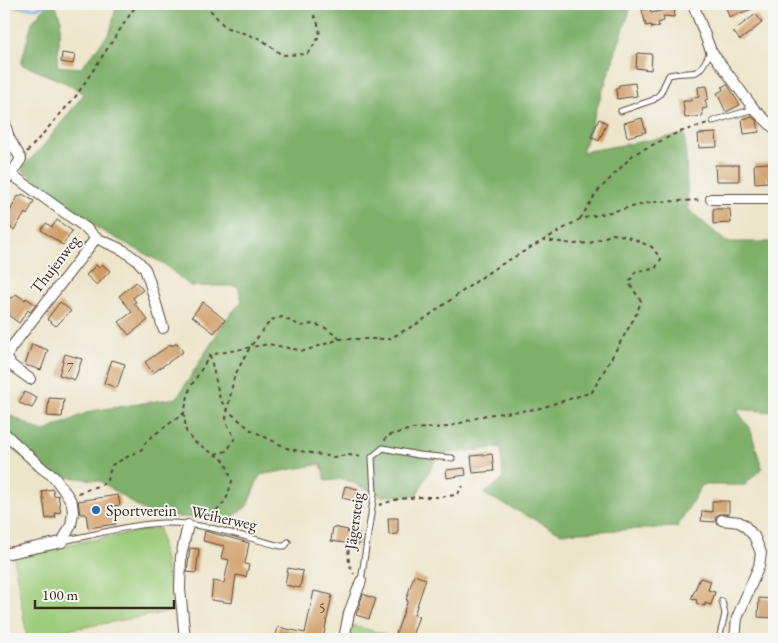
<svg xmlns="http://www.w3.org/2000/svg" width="778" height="643" viewBox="0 0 778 643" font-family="'EB Garamond',serif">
  <rect width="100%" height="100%" fill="#f6f6f2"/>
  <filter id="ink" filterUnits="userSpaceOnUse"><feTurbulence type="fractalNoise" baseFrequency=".02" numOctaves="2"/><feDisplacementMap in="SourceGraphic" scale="10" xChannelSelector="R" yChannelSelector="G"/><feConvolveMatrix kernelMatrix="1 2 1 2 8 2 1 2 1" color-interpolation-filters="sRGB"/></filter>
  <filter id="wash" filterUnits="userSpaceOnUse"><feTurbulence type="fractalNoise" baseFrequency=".0096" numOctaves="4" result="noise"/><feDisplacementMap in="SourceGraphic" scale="20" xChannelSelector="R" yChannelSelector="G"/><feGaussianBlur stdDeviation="1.12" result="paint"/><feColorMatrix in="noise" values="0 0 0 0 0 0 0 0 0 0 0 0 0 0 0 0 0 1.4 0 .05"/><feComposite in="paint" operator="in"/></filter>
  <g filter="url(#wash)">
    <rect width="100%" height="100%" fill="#ede5c9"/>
    <g fill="#9dcc7b" stroke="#6c7b4c">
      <polygon points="159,528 174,611 27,637 13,554"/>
      <polygon points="350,625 385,634 383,639 347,639"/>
    </g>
    <polygon fill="#7eb06b" stroke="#5c6d44" points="48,4 55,4 61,19 57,66 81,68 110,32 117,4 632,4 582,152 685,134 688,209 726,242 774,242 774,412 736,409 750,428 762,468 745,485 702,485 677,527 561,533 484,494 503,479 501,447 438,455 416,496 382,496 344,479 326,481 321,464 260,475 247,506 231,519 152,516 100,481 39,473 4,440 4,412 43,432 91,411 177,398 227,318 242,301 238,286 190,286 164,264 97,228 21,169 44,145 84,94 66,83 21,64 32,22"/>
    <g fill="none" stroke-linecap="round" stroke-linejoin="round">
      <polyline stroke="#6bb3e3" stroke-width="2.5" points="4,6 36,8 52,4"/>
    </g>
    <g id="blocks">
      <g fill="#d09c65">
        <polygon points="725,4 764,4 764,5 729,17"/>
        <polygon points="650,8 651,13 675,8 674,17 663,16 664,21 658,23 659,26 652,28 651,25 646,26 642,10"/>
        <polygon points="756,14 762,23 740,40 733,31"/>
        <polygon points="62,53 75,55 73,64 61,62"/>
        <polygon points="637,53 652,54 651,70 636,68"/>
        <polygon points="635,83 637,96 617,99 616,88 619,88 619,85"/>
        <polygon points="727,84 740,105 726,112 717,93 723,90 722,87"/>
        <polygon points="707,86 708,99 705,100 707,108 702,109 703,116 685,118 683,101 691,101 691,98 699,97 698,87"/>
        <polygon points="752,117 757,121 759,132 744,134 742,119"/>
        <polygon points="642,118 646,132 627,137 624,123"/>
        <polygon points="599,119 607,123 599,141 591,137"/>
        <polygon points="716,133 717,147 699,148 698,134"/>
        <polygon points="769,163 770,177 767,177 768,182 755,183 754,164"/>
        <polygon points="715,165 739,165 739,181 716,181"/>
        <polygon points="22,194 34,201 27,215 25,213 14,230 4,224 4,215 7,217 18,196 20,197"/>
        <polygon points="713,209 730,209 731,223 713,224"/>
        <polygon points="57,220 72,231 63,245 41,230 46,223 52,227"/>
        <polygon points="102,264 110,271 97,285 86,275 96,265 99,268"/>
        <polygon points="136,282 143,290 133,298 136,302 134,303 148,320 129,335 119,322 132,312 119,296"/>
        <polygon points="16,294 25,300 26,298 36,305 30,312 28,310 19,323 4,312 4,305 10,297 12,299"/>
        <polygon points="60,302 71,311 56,326 47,319"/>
        <polygon points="203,302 225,320 214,333 192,316"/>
        <polygon points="177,343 183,352 153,373 145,362 171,344 172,346"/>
        <polygon points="32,344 48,350 41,370 25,365"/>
        <polygon points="65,354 82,359 75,380 59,375"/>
        <polygon points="112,360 125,364 117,388 104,383"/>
        <polygon points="24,392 37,398 32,408 19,403"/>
        <polygon points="49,398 64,399 62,417 47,416"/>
        <polygon points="492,454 494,471 473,473 471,456"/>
        <polygon points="465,468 466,475 447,478 446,470"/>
        <polygon points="345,486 358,489 355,501 342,498"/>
        <polygon points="53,489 54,496 58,495 61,512 55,513 56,517 46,519 42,491"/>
        <polygon points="118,495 120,505 114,506 116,524 88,528 86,514 80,514 78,501"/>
        <polygon points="712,501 729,501 729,514 719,514 716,516 715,522 701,521 702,511 712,512"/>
        <polygon points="388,518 398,518 398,534 389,535"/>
        <polygon points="333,527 348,530 347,533 360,535 359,545 331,541"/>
        <polygon points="205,531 249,543 245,564 249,565 246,577 236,575 232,603 211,600 213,581 224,583 229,560 221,558 224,546 203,541"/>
        <polygon points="190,548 199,549 196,573 187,572"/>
        <polygon points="288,568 303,571 300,588 285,585"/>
        <polygon points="414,575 426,579 414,615 419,616 411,639 394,639 408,600 406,600"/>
        <polygon points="700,578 711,581 708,590 715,592 711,605 705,603 705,606 696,603 697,600 691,599"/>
        <polygon points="314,591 332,595 323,639 275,639 278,627 305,633"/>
        <polygon points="363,594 376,599 369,619 356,615"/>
        <polygon points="759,598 774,599 774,618 758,617"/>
      </g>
    </g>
  </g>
  <g filter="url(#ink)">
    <use href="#blocks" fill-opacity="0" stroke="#564638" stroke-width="1"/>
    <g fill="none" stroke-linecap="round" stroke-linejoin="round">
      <defs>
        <g id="service">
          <path d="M621,111L653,100L660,94L669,75C698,69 695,82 711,51"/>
          <polyline points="713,121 754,109"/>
          <path d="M62,541C95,535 130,524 164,523C203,522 243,537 281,546H285L288,542"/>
          <polyline points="361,581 374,494 372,457 383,448 418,455 452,458"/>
          <polyline points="719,639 725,614 722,601"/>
        </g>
        <g id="minor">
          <polyline points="693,4 711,51 754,109 774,128"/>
          <polyline points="4,120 9,138 21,159 11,174"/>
          <polyline points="4,182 11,174 86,228 96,238 123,250 138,261 145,269 149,280 163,328"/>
          <polyline points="711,199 774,199"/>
          <polyline points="30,379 11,365 7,358 10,349 96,238"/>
          <polyline points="4,433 43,469 54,477 68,496 72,503 73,513 71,525 62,542 4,554"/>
          <polyline points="722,520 739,522 744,525 754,536 761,553 759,566 737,618 735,639"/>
          <polyline points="185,639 180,589 181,556 188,525"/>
          <polyline points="344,639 349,613 361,581"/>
        </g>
      </defs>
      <use href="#service" stroke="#564638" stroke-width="7"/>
      <use href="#minor" stroke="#564638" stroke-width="12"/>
      <g stroke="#564638" stroke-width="2" stroke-dasharray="4 4" stroke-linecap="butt">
        <path d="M205,4L225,27L261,39L282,55L307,54C321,36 324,33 312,12"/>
        <polyline points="27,152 76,96 137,4"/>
        <polyline points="580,219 597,192 634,154 677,133 708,123"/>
        <polyline points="210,355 220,399 227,410 251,430 289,449 333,457 348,455 364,457"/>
        <polyline points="184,413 186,431 193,441 225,461 232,481 226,500 207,521"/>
        <polyline points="385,441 386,436 412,429 448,427 486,415 537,409 592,392 637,313 641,301 629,283 636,271 655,269 661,259 652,247 626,236 613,234 590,243 574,244 545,240"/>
        <polyline points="215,454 227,451 235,438 227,424 226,418 234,377 250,347 271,320 282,317 301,326 313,324 324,327 340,339"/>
        <polyline points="78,493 106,483 112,465 142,449 147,440 184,413 190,388 210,355 268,344 304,351 340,339 389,339 420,322 492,270 580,219 653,202 702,200"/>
        <polyline points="379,505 398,499 420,497 437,497 457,495 463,486"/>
        <path d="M351,534C348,549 346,561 354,574"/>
      </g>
      <use href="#service" stroke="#fff" stroke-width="5"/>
      <use href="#minor" stroke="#fff" stroke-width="10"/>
    </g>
  </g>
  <circle fill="#1f6fb2" stroke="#f6f6f2" stroke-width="2" cx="96" cy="510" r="5"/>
  <g text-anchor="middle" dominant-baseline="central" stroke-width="4" stroke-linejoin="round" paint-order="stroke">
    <g font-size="14" fill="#604630">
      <text x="70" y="367">7</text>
      <text x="322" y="608">5</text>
    </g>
    <g font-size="16" fill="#3b2a1e" stroke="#f6f6f2">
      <text transform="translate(55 264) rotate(-52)">Thujenweg</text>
      <text transform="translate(224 518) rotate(12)">Weiherweg</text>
      <text transform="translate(354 521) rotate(-82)">Jägersteig</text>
    </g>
    <g font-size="16" fill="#3b2a1e" stroke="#f6f6f2" text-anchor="start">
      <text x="106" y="510">Sportverein</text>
    </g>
  </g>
  <rect width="778" height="643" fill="none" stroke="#f6f6f2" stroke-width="20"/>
  <path d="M35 600v8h139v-8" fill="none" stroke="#3b2a1e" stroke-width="2.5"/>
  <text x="42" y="600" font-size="15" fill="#3b2a1e" stroke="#f6f6f2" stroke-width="4" paint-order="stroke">100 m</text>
</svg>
